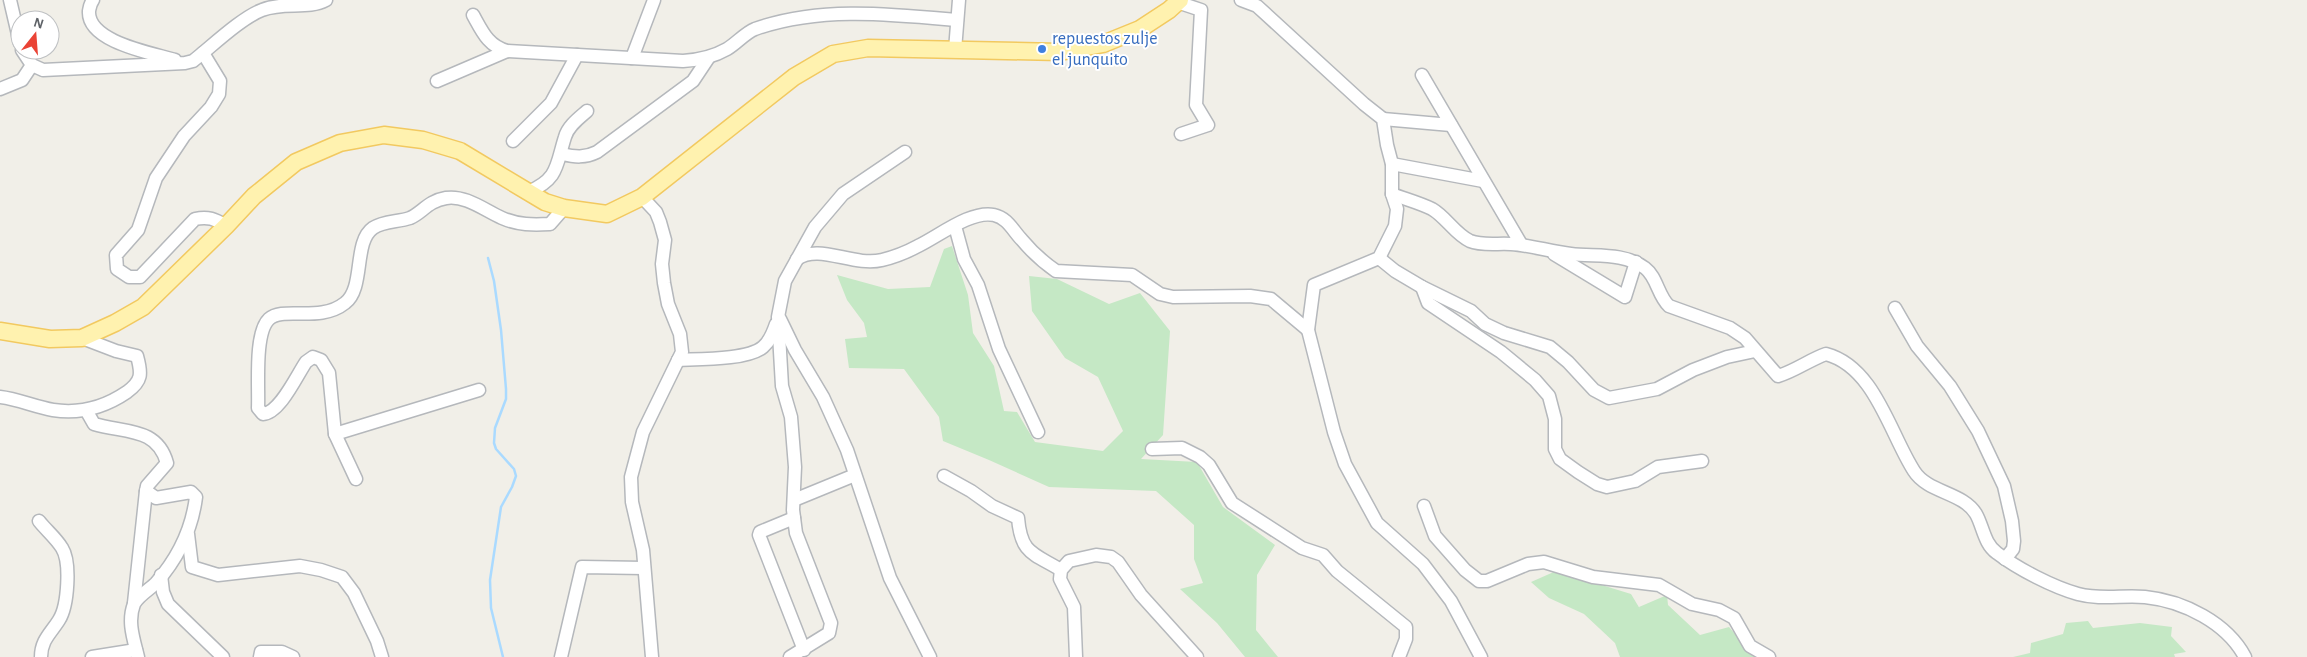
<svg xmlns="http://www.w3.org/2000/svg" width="2307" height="657" viewBox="0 0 2307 657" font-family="'Alegreya Sans',sans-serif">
  <rect width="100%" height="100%" fill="#f1efe8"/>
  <g fill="#c5e8c5">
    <polygon points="952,246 968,295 973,333 994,366 1004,411 1017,412 1035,442 1103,451 1123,431 1098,377 1065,358 1032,311 1029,276 1057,279 1109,304 1140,293 1170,331 1163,435 1141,459 1197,462 1223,507 1275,545 1257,575 1256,630 1278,657 1245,657 1217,623 1180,589 1203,583 1194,559 1194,525 1156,491 1049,487 989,460 943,441 939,417 904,369 849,368 845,339 867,337 864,323 847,300 837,275 888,289 930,287 944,249"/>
    <polygon points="1556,571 1631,594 1640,609 1639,607 1667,595 1668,605 1700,635 1729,627 1755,657 1620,657 1615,643 1584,614 1549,598 1531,582"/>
    <polygon points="2088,621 2093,628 2140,623 2172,627 2171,636 2186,652 2174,654 2175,657 2013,657 2030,653 2031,643 2063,634 2066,623"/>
  </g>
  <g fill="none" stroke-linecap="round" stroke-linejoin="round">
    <polyline stroke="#aadaff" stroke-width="2.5" points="488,258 494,281 501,330 506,389 506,399 495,428 494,443 496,449 514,469 516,476 512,487 501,507 490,580 491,608 503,657"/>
    <defs>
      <g id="minor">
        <polyline points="10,0 20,43"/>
        <path d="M93,0C90,4 90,6 89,11C87,42 152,53 175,60"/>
        <polyline points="1241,0 1257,6 1364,104 1383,119 1387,145 1392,164 1392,194 1397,209 1395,226 1379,258 1314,285 1308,330 1334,432 1345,464 1377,523 1423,564 1451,601 1481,657"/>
        <polyline points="1177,2 1201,10 1196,105 1208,125 1181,134"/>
        <path d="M473,15C482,31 488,46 507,51L683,61C699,60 713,57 727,49C737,43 745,33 755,29C819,6 891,14 957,20"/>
        <path d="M22,50L32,65L43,70L185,63L193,61C211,47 241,18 262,10C284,1 308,10 326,0"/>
        <polyline points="955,50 959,0"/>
        <path d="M203,53L220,81L219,94L211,107L184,136L156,178L138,230L116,255L117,269L129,277H140L195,219C208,216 215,219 226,226"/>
        <polyline points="632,58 654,0"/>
        <polyline points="1422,75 1521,244"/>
        <polyline points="437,81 507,51"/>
        <polyline points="0,89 22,80 32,65"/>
        <polyline points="1383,119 1451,125"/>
        <polyline points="513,141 551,103 577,55"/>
        <path d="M562,154C575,157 585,158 597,152L693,81L709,57"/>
        <polyline points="1392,164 1483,181"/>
        <path d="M528,192C559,179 556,165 565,137C568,126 579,118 587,111"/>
        <path d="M1392,194C1405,199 1420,203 1432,209C1446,217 1455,234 1470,241C1482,246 1498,243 1511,244C1531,245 1551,252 1571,254C1596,257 1623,252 1645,268C1657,277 1658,296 1669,306L1730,328L1745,338L1778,376C1795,371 1809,360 1826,354C1875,367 1890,434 1914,471C1928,493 1963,492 1976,514C1983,526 1984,544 1997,553C2018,569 2053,587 2078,594C2100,600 2123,595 2145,597C2184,601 2227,623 2245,657"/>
        <polyline points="642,197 656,212 660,222 665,240 662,264 664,283 668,304 680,334 682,352 643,432 631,477 632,502 643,550 652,657"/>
        <polyline points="955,226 964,259 978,285 999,349 1038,432"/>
        <polyline points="1554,254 1625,297 1636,262"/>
        <polyline points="1379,258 1395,271 1422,287 1471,311 1485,324 1504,333 1550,347 1568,362 1594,390 1609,398 1657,389 1693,370 1727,357 1755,351"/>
        <path d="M797,259C819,243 853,267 882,260C894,257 907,252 918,246C939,236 971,210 994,215C1008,218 1013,231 1022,240C1032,252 1043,262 1056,271L1132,275L1160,294L1173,297L1250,296L1271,299L1308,330"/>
        <polyline points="1422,287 1428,303 1501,352 1535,380 1549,396 1555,419 1555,449 1560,459 1578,472 1597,484 1607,487 1635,481 1658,467 1702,461"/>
        <polyline points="1895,308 1917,346 1950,386 1978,431 2004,486 2012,521 2014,541 2013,549 2005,559"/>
        <polyline points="780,319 795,350 823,397 847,450 890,578 930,657"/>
        <path d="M678,360C698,359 748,360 763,347C770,341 773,333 776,324"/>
        <path d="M0,397C18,399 35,407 53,410C79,414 105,407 127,392C142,381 142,374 137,356L116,351L82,338"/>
        <path d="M86,410L94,424C125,433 157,427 167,463L147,486L146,491L156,498L191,492L196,497C192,529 178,558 156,583C150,589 138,596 134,604C127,622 134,640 138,657"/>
        <polyline points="335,434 479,390"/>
        <polyline points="1152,449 1182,448 1200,457 1209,465 1232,503 1302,548 1323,555 1337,571 1406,627 1406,639 1399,657"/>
        <path d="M944,476L971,491L992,506L1018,518C1021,554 1033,553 1061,570"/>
        <path d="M356,479L335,434L329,373L321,360L313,357L306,362C297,375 280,413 263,414L258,408C259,387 254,333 269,319C283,306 320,323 345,303C365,288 353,242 373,228C383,221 398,222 410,218C422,213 428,201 446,198C466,195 484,210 502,218C518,225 533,225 550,224L564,208"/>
        <polyline points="794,500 855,475"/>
        <polyline points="1424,506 1435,536 1465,570 1479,581 1487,581 1528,564 1544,562 1593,577 1659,585 1692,604 1719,610 1734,618 1750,646 1769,657"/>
        <polyline points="794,518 760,532 759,535 804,650"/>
        <path d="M39,521C46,530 56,538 62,548C71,562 68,606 59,620C51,633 41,640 41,657"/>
        <polyline points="188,534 192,567 218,575 300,566 321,570 342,577 354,593 377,641 382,657"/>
        <polyline points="161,575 163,592 168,604 223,657"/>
        <polyline points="134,603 146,491"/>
        <polyline points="92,657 136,650"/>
        <polyline points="260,657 261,652 282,652 293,657"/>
        <polyline points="561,657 582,567 644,568"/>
        <polyline points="790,657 829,633 831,623 796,533 793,510 795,467 791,417 782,386 778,317 785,281 815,227 843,194 905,152"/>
        <polyline points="1076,657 1074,607 1060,579 1061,570 1069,561 1096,555 1111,557 1118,562 1141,595 1197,657"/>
      </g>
      <polyline id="major" points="0,331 50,339 82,338 115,323 143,307 226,226 254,196 296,162 340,143 384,135 423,140 460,151 545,202 564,208 607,214 642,197 794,77 833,54 868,48 1060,52 1103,44 1140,29 1169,10 1180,0"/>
    </defs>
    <use href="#minor" stroke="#b5b8bc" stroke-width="15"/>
    <use href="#major" stroke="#f2c960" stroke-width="19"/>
    <use href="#minor" stroke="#fff" stroke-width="12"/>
    <use href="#major" stroke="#fff2af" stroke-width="16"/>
  </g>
  <circle fill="#3f7fe0" stroke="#fff" stroke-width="2" cx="1042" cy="49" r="5"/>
  <g text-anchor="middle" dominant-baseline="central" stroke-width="4" stroke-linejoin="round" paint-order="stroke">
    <g font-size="18" fill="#366cbe" stroke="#fff" text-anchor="start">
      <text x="1052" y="39">repuestos zulje<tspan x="1052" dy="21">el junquito</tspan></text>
    </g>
  </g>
  <g transform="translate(35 35) rotate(17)"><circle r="24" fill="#ffffff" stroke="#bfc1c3"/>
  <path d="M0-4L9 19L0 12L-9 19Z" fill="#ea4335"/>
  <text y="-8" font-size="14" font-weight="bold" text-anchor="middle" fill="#5f6368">N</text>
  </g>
</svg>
